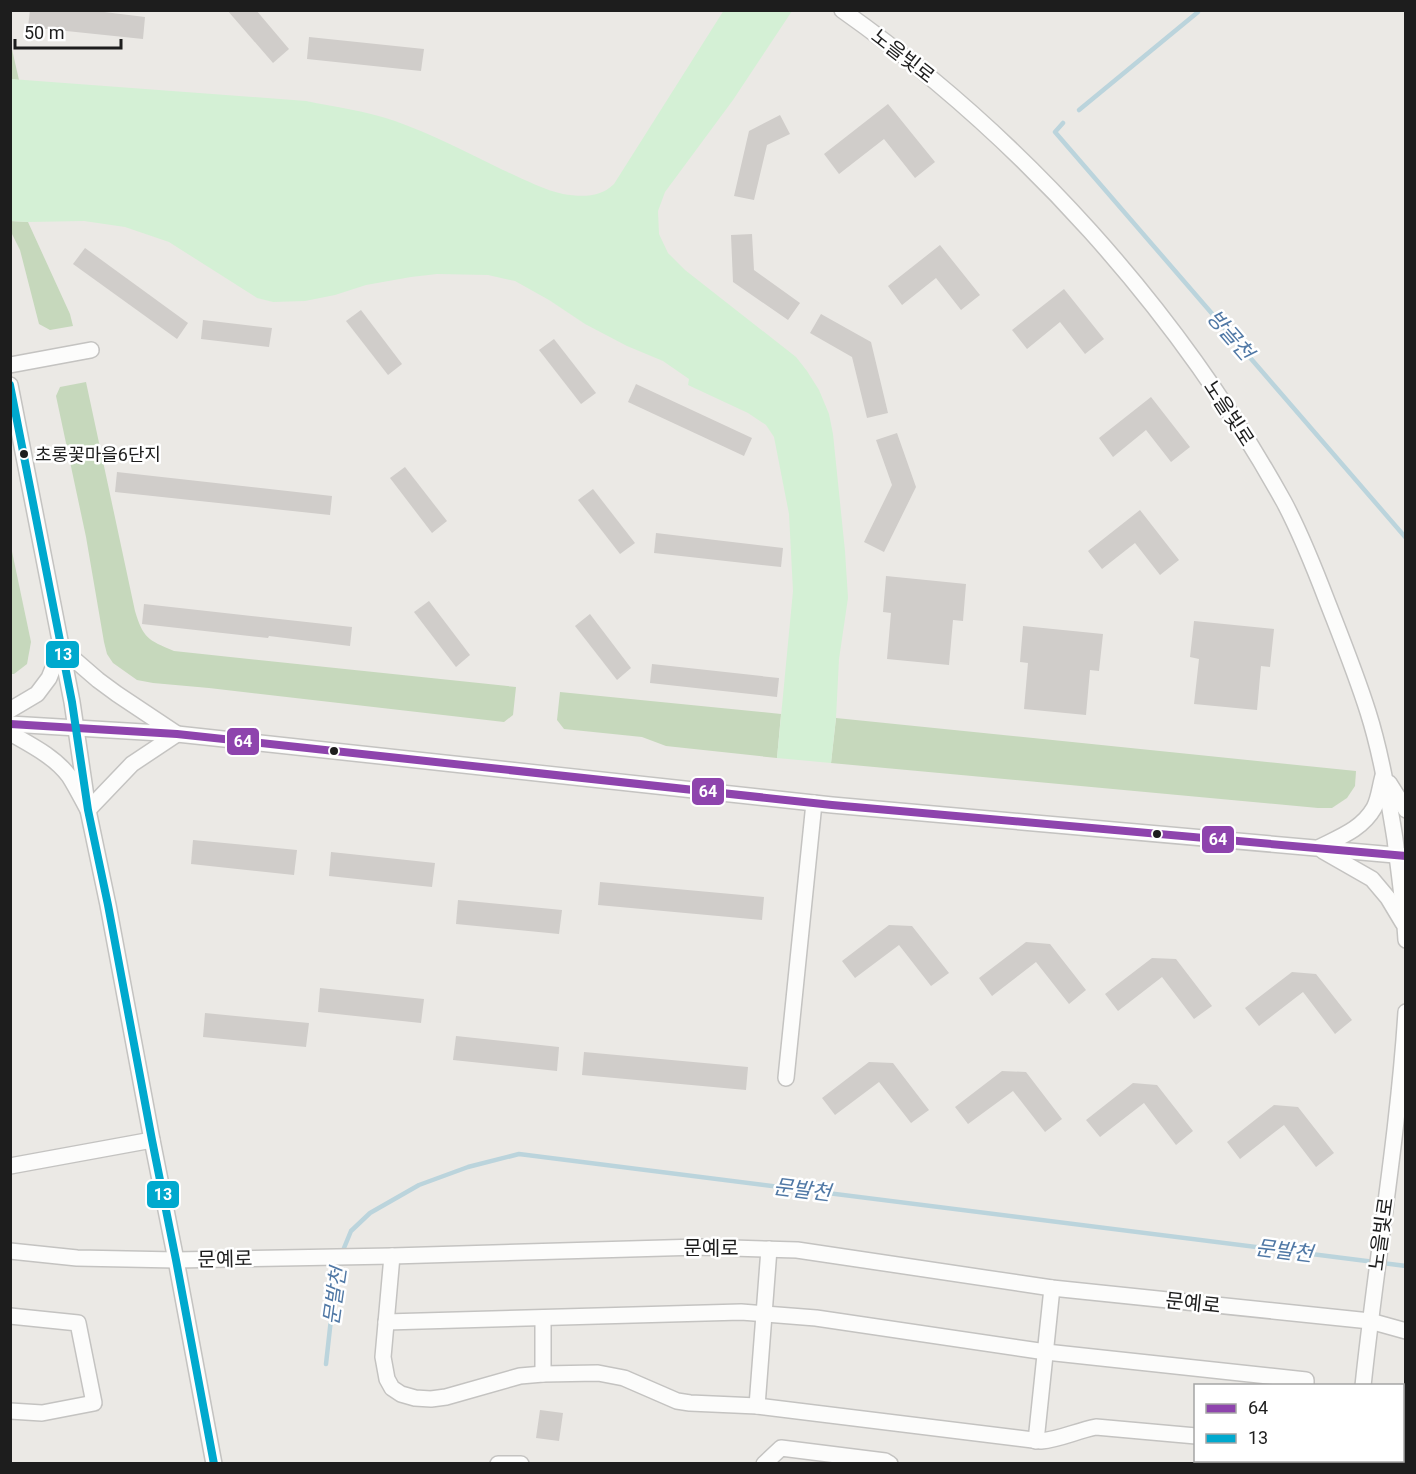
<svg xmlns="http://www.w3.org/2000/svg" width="1416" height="1474" viewBox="0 0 1416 1474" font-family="Roboto,'Noto Sans KR',sans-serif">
  <rect width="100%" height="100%" fill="#ebe9e5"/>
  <g fill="#c6d8bc">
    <polygon points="10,45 11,45 19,80 11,79"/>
    <polygon points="10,221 28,222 70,314 73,326 50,330 39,324 20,250 11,232"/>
    <path d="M86,382L135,611C143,638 148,640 174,651L516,687L513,715L504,722L209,688L153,683L137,680L113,663L107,654L104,642L86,537L56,396L60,387Z"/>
    <polygon points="10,542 31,642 27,664 14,674 10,674"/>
    <polygon points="560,692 781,714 777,758 666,746 642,737 564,729 557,720"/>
    <polygon points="836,718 1356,771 1355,786 1347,798 1332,808 1318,808 831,763"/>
  </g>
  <path fill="#d4f0d5" d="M724,10L792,11L733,100L665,192L658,211L659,234L668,253L685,270L796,357L807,371L819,390L829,414L833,434L845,551L848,598L839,659L836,718L831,763L777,758L793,591L789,514L774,437L766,425L748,413L688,385L689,379L663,361L627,346L585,324L549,300L515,281L488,275L437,274L411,277L366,285L335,295L305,301L273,302L257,298L169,242L125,227L84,221L28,222L11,221V79L306,101C335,107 366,111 395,121C432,134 468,153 503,170C521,178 544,190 563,194C581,197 600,198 614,184Z"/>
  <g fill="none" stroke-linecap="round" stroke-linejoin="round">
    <g stroke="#bbd4dc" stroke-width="4.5">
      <polyline points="1079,110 1198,12"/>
      <polyline points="1063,123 1055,132 1406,538"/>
      <polyline points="326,1364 337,1265 351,1231 370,1213 419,1185 468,1167 519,1154 1406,1266"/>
    </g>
  </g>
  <g fill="#d0cdca">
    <polygon points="30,10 88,10 145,17 143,39 28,27"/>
    <polygon points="227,10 256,10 289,49 273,63"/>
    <polygon points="309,37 424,49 421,71 307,59"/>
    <polygon points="888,104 935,162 915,178 884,139 839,174 824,154"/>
    <polygon points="780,115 790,134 767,145 754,200 734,196 749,131"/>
    <polygon points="752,234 754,270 800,303 788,320 733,282 731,235"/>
    <polygon points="940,245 980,295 961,310 936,278 902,305 888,286"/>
    <polygon points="85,248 188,323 177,339 73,264"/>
    <polygon points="1064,289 1104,339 1085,354 1060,322 1027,349 1012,330"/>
    <polygon points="361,310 402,364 388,375 346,321"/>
    <polygon points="821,314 871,342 888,413 867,418 852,357 810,333"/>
    <polygon points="203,320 272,328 269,347 201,339"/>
    <polygon points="554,339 596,393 581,404 539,350"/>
    <polygon points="636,384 752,438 744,456 628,402"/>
    <polygon points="1151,397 1190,447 1171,462 1146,430 1113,457 1099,438"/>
    <polygon points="897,433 916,487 884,552 864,542 892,485 876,440"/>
    <polygon points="405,467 447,521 432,533 390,478"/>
    <polygon points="117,472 332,496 330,515 115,492"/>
    <polygon points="593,489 635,543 620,554 578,500"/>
    <polygon points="1140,510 1179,560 1160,575 1135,543 1102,569 1088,551"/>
    <polygon points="656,533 783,548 781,567 654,553"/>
    <polygon points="886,576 966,584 963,621 953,620 949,665 887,659 891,613 883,612"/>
    <polygon points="429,601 470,655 456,667 414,612"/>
    <polygon points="144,604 352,627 350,646 269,636 268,638 142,624"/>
    <polygon points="590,614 631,668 617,680 575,626"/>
    <polygon points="1194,621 1274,629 1270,667 1261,666 1257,710 1194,704 1199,659 1190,657"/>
    <polygon points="1023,626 1103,634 1099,671 1090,670 1086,715 1024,709 1028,663 1020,662"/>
    <polygon points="652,664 779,678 777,697 650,683"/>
    <polygon points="193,840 297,850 294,875 191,864"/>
    <polygon points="331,852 435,863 432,887 329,876"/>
    <polygon points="600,882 764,897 762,920 598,905"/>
    <polygon points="458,900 562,910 559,934 456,924"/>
    <polygon points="889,925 912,926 949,973 931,986 899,945 855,978 842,961"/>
    <polygon points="1026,942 1050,944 1086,990 1069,1004 1036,962 992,996 979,978"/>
    <polygon points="1152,958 1176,959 1212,1006 1194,1019 1162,977 1118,1011 1105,994"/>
    <polygon points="1292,972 1316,974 1352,1020 1335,1034 1303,992 1259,1026 1245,1008"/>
    <polygon points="320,988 424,999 421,1023 318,1012"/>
    <polygon points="205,1013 309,1023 306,1047 203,1037"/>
    <polygon points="456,1036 559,1047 557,1071 453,1060"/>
    <polygon points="584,1052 748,1067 746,1090 582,1075"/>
    <polygon points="869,1062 893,1063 929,1110 911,1123 879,1082 835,1115 822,1098"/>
    <polygon points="1002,1071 1026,1072 1062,1119 1045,1132 1013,1091 968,1124 955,1107"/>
    <polygon points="1133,1083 1157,1085 1193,1131 1176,1145 1144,1103 1100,1137 1086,1120"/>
    <polygon points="1274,1105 1298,1107 1334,1153 1316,1167 1284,1125 1240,1159 1227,1142"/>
    <polygon points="540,1410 563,1413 559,1441 536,1438"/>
  </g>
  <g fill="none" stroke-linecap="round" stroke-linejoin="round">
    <defs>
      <g id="minor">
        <path d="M842,10C1022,137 1177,309 1284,502C1301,534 1314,567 1327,601C1341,637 1356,674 1368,712C1381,753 1388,796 1395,839C1399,873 1404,906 1406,940"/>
        <polyline points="10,365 91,350"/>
        <polyline points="10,385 72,702 88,810 108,905 152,1140 176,1260 214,1464"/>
        <path d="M10,710L37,694L49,678L61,648L98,680L117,694L177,734L132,764L88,810C82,799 76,787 69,776C55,757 31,745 10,733"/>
        <polyline points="10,724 177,734 832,805 1406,856"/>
        <polyline points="1389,783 1406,810"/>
        <path d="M1320,847C1340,837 1362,829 1374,808C1379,799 1380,786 1383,776"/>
        <polyline points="1323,851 1372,879 1388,898 1403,923"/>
        <polyline points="786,1078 814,803"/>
        <polyline points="10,1166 152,1140"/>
        <polyline points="10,1251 77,1258 176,1260 392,1256 699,1247 797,1250 1052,1288 1370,1321 1406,1331"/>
        <path d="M392,1256L383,1357L387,1379L392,1388L401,1394L415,1398L431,1399L446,1397L520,1376L543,1374L598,1373L624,1378L677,1401L690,1403L757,1406L1041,1441C1061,1439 1076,1431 1096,1427L1196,1436"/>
        <polyline points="10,1316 78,1323 94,1403 42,1413 10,1411"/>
        <polyline points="543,1318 543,1374"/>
        <polyline points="386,1322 741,1312 816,1318 1046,1352 1306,1380 1306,1386"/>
        <path d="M1363,1386C1376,1261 1398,1137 1406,1012"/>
        <polyline points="757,1406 769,1249"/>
        <polyline points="1036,1441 1052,1288"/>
        <polyline points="1277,1460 1297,1464"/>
        <polyline points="498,1464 521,1464"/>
        <polyline points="764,1464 781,1448 885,1461 890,1464"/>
        <polyline points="1355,1464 1356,1460"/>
      </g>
    </defs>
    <use href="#minor" stroke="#c4c3c1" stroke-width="18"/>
    <use href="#minor" stroke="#fcfcfb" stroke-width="15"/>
    <defs>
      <polyline id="bus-1" points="10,724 177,734 832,805 1406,856"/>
      <polyline id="bus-2" points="10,385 72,702 88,810 108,905 152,1140 176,1260 214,1464"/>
    </defs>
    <use href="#bus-1" stroke="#fff" stroke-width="12"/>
    <use href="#bus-2" stroke="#fff" stroke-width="12"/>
    <use href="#bus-1" stroke="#8e44ad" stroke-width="8"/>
    <use href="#bus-2" stroke="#00a9ce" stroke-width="8"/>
  </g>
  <g fill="#1d1d1d" stroke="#fff" stroke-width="2">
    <circle cx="24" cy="454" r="5"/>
    <circle cx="334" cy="751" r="5"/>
    <circle cx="1157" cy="834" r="5"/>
  </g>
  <g text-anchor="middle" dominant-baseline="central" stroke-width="5" stroke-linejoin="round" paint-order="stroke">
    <g font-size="18" fill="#1d1d1d" stroke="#fff" text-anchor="start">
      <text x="35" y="454">초롱꽃마을6단지</text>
    </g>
    <g font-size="20" fill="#1d1d1d" stroke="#fff">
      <text transform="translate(903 56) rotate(38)">노을빛로</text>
      <text transform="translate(1229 413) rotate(57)">노을빛로</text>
      <text transform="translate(1381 1234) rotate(-82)">노을빛로</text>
      <text x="711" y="1248">문예로</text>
      <text transform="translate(225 1259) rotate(-1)">문예로</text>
      <text transform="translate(1193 1303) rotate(6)">문예로</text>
    </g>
    <g font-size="21" font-style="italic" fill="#5078a5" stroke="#fff">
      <text transform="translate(1230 335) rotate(49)">방골천</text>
      <text transform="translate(802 1190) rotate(7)">문발천</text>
      <text transform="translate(1284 1251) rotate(7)">문발천</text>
      <text transform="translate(335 1296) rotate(-82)">문발천</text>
    </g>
  </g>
  <g stroke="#fff" stroke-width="2">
    <rect x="45" y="640" width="35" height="29" rx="6" fill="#00a9ce"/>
    <rect x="226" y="727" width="34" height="29" rx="6" fill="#8e44ad"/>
    <rect x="691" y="777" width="34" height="29" rx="6" fill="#8e44ad"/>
    <rect x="1201" y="825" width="34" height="29" rx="6" fill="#8e44ad"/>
    <rect x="146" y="1180" width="34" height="29" rx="6" fill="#00a9ce"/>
  </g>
  <g font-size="16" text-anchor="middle" font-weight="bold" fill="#fff">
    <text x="63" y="660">13</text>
    <text x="243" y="747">64</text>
    <text x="708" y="797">64</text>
    <text x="1218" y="845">64</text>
    <text x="163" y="1200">13</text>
  </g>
  <rect width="1416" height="1474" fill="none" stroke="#1d1d1d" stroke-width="24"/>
  <rect x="1194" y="1384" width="210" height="78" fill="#ffffff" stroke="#a5a5a5" stroke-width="1.5"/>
  <rect x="1206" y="1404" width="30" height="9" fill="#8e44ad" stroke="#a5a5a5" stroke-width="1.5"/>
  <text x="1248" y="1414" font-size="18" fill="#1d1d1d">64</text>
  <rect x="1206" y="1434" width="30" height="9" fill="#00a9ce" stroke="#a5a5a5" stroke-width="1.5"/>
  <text x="1248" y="1444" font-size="18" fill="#1d1d1d">13</text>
  <path d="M15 39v9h106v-9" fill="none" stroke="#1d1d1d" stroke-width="3"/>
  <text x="24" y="39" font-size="18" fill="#1d1d1d" stroke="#ffffff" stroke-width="4.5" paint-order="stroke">50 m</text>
</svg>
